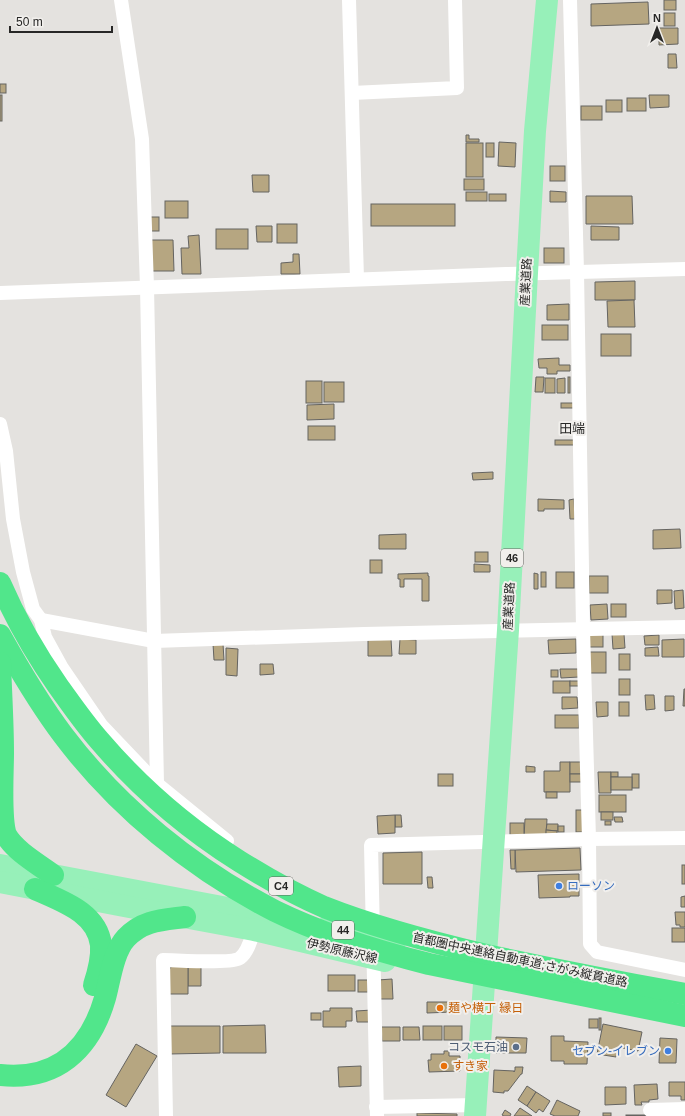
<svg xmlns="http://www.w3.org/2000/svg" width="685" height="1116" viewBox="0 0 685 1116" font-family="Arial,'Noto Sans JP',sans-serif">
  <rect width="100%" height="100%" fill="#e4e2df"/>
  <g fill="#b6a681" stroke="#656461">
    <rect x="664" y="0" width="12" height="10"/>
    <polygon points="648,2 649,24 591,26 591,4"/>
    <rect x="664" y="13" width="11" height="13"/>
    <polygon points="659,28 678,28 678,44 659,45"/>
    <polygon points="668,54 676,54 677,68 668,68"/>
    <rect x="0" y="84" width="6" height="9"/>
    <rect x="0" y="95" width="2" height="26"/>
    <polygon points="649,95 669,95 669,107 650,108"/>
    <rect x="627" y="98" width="19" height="13"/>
    <rect x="606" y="100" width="16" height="12"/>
    <rect x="581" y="106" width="21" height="14"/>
    <polygon points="466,135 469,135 469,139 479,139 479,142 466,142"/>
    <polygon points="499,142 516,143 515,167 498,166"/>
    <rect x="466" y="143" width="17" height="34"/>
    <rect x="486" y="143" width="8" height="14"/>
    <rect x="550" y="166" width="15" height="15"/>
    <polygon points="252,175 269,175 269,192 253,192"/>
    <rect x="464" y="179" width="20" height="11"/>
    <polygon points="550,191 566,192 566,202 550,202"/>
    <rect x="466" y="192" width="21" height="9"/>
    <rect x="489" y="194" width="17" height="7"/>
    <polygon points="586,196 632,196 633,224 586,224"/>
    <rect x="165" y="201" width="23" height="17"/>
    <rect x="371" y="204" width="84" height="22"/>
    <rect x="149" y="217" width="10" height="14"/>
    <rect x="277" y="224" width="20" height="19"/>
    <polygon points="256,226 272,226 272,242 257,242"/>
    <polygon points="591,226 619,227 619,240 591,240"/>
    <rect x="216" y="229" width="32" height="20"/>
    <polygon points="199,235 201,274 182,274 181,248 189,248 188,236"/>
    <polygon points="149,240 173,240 174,271 149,271"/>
    <rect x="544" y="248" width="20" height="15"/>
    <polygon points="293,254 299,254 300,274 281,274 281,263 293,262"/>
    <polygon points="635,281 635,300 595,300 595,282"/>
    <polygon points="634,300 635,327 608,327 607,301"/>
    <polygon points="569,304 569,320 547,320 547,305"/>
    <rect x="542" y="325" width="26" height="15"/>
    <rect x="601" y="334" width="30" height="22"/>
    <polygon points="559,358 559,365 570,365 570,371 557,371 557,374 547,374 547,368 539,368 538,359"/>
    <polygon points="536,377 544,377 543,392 535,392"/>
    <rect x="568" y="377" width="2" height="16"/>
    <rect x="545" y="378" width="10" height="15"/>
    <polygon points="565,378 565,393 557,393 557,379"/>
    <rect x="306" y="381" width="16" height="22"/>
    <rect x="324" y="382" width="20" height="20"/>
    <rect x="561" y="403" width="15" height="5"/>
    <polygon points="334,404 334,419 307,420 307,405"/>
    <rect x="308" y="426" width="27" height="14"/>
    <rect x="555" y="440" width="21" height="5"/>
    <polygon points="493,472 493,479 473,480 472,473"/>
    <polygon points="538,499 564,500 564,509 544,509 544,511 538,511"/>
    <polygon points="574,499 575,519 570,519 569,500"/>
    <polygon points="680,529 681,548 653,549 653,530"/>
    <polygon points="406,534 406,549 379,549 379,535"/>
    <rect x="475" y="552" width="13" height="10"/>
    <rect x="370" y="560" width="12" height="13"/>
    <polygon points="474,564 490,565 490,572 474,572"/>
    <rect x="541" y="572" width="5" height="15"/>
    <rect x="556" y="572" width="18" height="16"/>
    <polygon points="428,573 428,576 429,576 429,601 422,601 422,579 404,579 404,587 400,587 400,579 398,579 398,574"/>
    <polygon points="534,573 538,574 538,589 534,589"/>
    <rect x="589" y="576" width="19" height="17"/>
    <polygon points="657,590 672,590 672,603 657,604"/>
    <polygon points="683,590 684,608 675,609 674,591"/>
    <polygon points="607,604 608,619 591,620 590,605"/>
    <rect x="611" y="604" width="15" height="13"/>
    <rect x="589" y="634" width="14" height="13"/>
    <polygon points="612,634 624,634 625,648 613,649"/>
    <polygon points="659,635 659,645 645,645 644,636"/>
    <polygon points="391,639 392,656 368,656 368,640"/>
    <polygon points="400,639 416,640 416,654 399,654"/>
    <polygon points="576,639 576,653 549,654 548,640"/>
    <polygon points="684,639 684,657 662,657 662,640"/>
    <polygon points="213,644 223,644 224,660 214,660"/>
    <polygon points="658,647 659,656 645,656 645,648"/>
    <polygon points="226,648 238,649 237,676 226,675"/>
    <rect x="589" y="652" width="17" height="21"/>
    <rect x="619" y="654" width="11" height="16"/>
    <polygon points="260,664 273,664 274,674 260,675"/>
    <polygon points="560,669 579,669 579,677 561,678"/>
    <rect x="551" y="670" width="7" height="7"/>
    <rect x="619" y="679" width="11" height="16"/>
    <rect x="553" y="681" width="17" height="12"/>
    <rect x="570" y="681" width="9" height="5"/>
    <polygon points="684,689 685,689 685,706 683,706"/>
    <polygon points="645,695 654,695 655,709 646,710"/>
    <polygon points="665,696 674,696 674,710 665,711"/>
    <polygon points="562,697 577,697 578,708 562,709"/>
    <polygon points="596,702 608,702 608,716 597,717"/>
    <rect x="619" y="702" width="10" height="14"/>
    <rect x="555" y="715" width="24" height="13"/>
    <polygon points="560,762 570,762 570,792 544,792 544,771 560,771"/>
    <rect x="570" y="762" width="12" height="12"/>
    <polygon points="526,766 535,767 535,772 526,772"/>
    <polygon points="598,772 611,772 611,793 599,793"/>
    <rect x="611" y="772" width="7" height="5"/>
    <rect x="438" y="774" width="15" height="12"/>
    <rect x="570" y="774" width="12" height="8"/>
    <rect x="632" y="774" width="7" height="14"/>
    <rect x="611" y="777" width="21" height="13"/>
    <rect x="546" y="792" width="11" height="6"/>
    <rect x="599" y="795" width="27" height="17"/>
    <rect x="576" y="810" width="7" height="22"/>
    <rect x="601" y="812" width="12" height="8"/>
    <polygon points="395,815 401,815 402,827 395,827"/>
    <polygon points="395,815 395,833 378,834 377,816"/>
    <polygon points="614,817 622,817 623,822 615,822"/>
    <polygon points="525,819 547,819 546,837 524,837"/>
    <rect x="605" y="821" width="6" height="4"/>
    <rect x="510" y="823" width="14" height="12"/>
    <polygon points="547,824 558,824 558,831 546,830"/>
    <rect x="558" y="826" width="6" height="6"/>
    <polygon points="546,830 557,831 557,836 546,836"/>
    <polygon points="580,848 581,870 516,872 515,850"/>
    <polygon points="510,850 515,850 515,869 511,869"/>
    <polygon points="422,852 422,884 383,884 383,853"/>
    <rect x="682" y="865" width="3" height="19"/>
    <polygon points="579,874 579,896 570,896 570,897 539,898 538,875"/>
    <polygon points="427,877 432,877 433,888 428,888"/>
    <polygon points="685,896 685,907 681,907 681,897"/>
    <polygon points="675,912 685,912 685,927 680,927 680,925 676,925"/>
    <rect x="672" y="928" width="13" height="14"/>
    <polygon points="201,965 201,986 188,986 188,966"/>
    <polygon points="172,966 188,966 188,994 166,994 166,973"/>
    <rect x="328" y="975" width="27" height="16"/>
    <polygon points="392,979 393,999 378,999 378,980"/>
    <rect x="358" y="980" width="10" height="12"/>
    <polygon points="427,1002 452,1002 452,1012 427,1013"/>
    <polygon points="330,1008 352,1008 352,1021 346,1021 346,1027 323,1027 323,1011 330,1011"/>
    <polygon points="372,1010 372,1022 357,1022 356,1011"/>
    <rect x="311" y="1013" width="10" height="7"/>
    <rect x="599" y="1018" width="2" height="12"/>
    <rect x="589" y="1019" width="9" height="9"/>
    <polygon points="603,1024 642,1032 638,1051 618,1047 616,1057 597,1054"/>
    <polygon points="265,1025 266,1053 223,1053 223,1026"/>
    <polygon points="168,1026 220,1026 220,1053 169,1054"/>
    <rect x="423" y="1026" width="19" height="14"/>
    <rect x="444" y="1026" width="18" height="14"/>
    <polygon points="381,1027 400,1027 400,1041 382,1041"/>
    <polygon points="403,1027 419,1027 420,1040 403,1040"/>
    <polygon points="551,1036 564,1036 564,1041 588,1042 587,1064 564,1064 564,1061 551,1061"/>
    <polygon points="496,1037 527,1038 526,1053 496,1053"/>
    <polygon points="660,1038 677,1039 676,1063 659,1063"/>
    <polygon points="136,1044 157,1056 126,1107 106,1095"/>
    <polygon points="444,1051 449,1051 449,1056 460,1056 460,1071 429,1072 428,1060 431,1060 431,1054 444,1054"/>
    <polygon points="361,1066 361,1086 339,1087 338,1067"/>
    <polygon points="515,1067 523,1067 522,1074 521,1074 508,1091 504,1091 504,1093 493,1092 494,1070 514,1071 514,1072 515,1070"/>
    <polygon points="669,1082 685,1082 685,1100 681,1100 681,1096 669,1096"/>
    <polygon points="657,1084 658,1099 649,1100 649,1102 641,1102 642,1105 635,1105 634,1085"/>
    <polygon points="527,1086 536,1092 527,1106 518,1100"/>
    <polygon points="605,1087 626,1087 626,1104 605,1105"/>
    <polygon points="536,1092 550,1101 543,1112 539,1109 536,1113 527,1106"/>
    <polygon points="557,1100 580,1111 578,1116 555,1116 550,1114"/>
    <polygon points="520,1108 532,1116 514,1116"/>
    <polygon points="505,1110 511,1114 510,1116 504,1116 502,1115"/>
    <polygon points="417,1113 457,1114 457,1116 417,1116"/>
    <rect x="603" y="1113" width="8" height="3"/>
    <rect x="626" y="1115" width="21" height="1"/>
  </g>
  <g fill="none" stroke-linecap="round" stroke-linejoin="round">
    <g stroke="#fff" stroke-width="14">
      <polyline points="121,0 142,139 147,287 157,784"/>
      <polyline points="349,0 357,279"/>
      <polyline points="570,0 577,272 583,628 589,839 590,944 597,952 685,970"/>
      <polyline points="352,93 457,88 455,0"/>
      <polyline points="0,293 506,274 685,269"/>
      <polyline points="0,424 6,451 13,519 23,572 33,609 41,620 45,637 62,668 101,725 157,784 227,841"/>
      <polyline points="41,620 154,641 364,634 685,627"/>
      <polyline points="376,1107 476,1105"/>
      <polyline points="650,1110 685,1109"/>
      <path d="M166,1116L163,960C176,960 232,964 240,958C248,952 251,939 254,930"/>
      <polyline points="377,1116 371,845 589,839 685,838"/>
    </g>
    <g stroke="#97f0b9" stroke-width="22">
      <polyline points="0,865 286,919"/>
      <polyline points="0,882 124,906 254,930 385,961"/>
      <polyline points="327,927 396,940"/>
      <polyline points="475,1116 508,630 527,273 535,131 547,0"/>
    </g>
    <g stroke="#51e68b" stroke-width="22">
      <path d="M0,583C16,620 35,653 58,686C71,704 84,723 99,740C140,788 185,827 239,861C266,878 294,894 324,907C377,928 431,942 486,955C552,969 619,982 685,994"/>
      <path d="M0,635C19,669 39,703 63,735C118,808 193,869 275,911C324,935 377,951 429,964L685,1016"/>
      <path d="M0,663C1,693 3,723 3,753C3,772 0,819 6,835C15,851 38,864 53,875"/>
      <path d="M35,889C61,901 97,912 101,945C102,958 98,973 94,985"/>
      <path d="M0,1075C56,1081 90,1050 105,998C110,980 113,952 126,938C143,920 162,920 185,917"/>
    </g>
  </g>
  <g fill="#3f7fe0" stroke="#f1efec" stroke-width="1.5">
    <circle cx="559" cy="886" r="4"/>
    <circle cx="668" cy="1051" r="4"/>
  </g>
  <g fill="#e8710a" stroke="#f1efec" stroke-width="1.5">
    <circle cx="440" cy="1008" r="4"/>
    <circle cx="444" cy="1066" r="4"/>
  </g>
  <circle fill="#5c6f8a" stroke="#f1efec" stroke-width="1.5" cx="516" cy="1047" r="4"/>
  <g text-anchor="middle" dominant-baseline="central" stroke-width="4" stroke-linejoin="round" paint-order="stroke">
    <g fill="#f1efec" stroke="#646361" stroke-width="1">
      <rect x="501" y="549" width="22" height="18" rx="3"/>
      <rect x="269" y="877" width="24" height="18" rx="3"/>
      <rect x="332" y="921" width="22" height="18" rx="3"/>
    </g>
    <g font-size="11" font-weight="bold" fill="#272726">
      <text x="512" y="558">46</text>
      <text x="281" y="886">C4</text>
      <text x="343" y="930">44</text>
    </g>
    <g font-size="12" fill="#272726" stroke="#f1efec">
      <text transform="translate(526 282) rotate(-87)">産業道路</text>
      <text transform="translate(509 606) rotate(-87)">産業道路</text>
      <text transform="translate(342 951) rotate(13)">伊勢原藤沢線</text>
      <text transform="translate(520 960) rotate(12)">首都圏中央連絡自動車道;さがみ縦貫道路</text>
    </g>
    <g font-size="12" fill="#366cbe" stroke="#f1efec" text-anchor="start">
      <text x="567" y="886">ローソン</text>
      <text x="660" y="1051" text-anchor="end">セブン-イレブン</text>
    </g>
    <g font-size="12" fill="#c56008" stroke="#f1efec" text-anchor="start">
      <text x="448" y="1008">麺や横丁 縁日</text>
      <text x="452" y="1066">すき家</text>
    </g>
    <g font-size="12" fill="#4e5e75" stroke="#f1efec" text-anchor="end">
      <text x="508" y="1047">コスモ石油</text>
    </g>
    <g font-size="13" fill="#272726" stroke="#f1efec">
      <text x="572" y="428">田端</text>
    </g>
  </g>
  <g transform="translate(657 28)" stroke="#f1efec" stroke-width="3" paint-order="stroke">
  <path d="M0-3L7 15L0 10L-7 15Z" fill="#272726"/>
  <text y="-6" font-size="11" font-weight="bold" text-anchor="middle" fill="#272726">N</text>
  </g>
  <path d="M10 26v6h102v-6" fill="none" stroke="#272726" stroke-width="2"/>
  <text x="16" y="26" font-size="12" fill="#272726" stroke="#f1efec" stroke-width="3" paint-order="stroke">50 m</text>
</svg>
